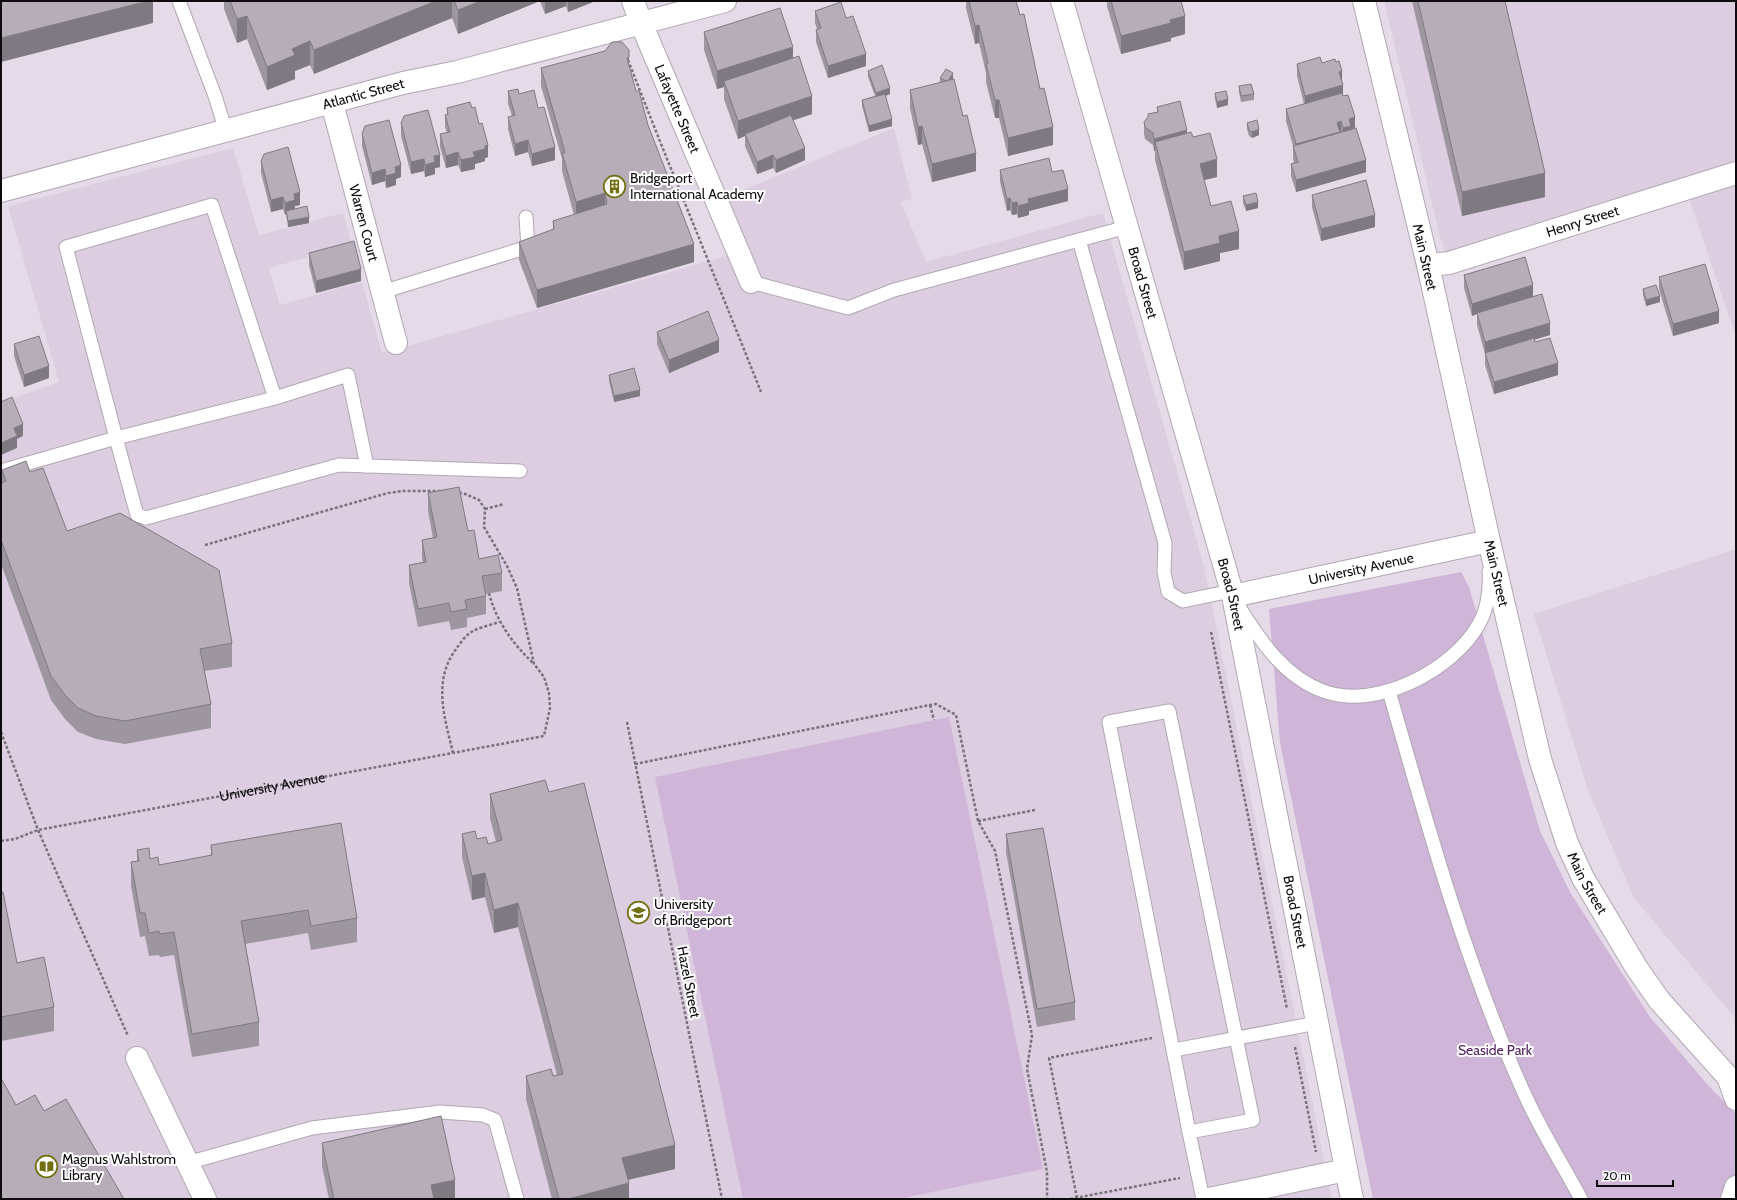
<svg xmlns="http://www.w3.org/2000/svg" width="1737" height="1200" viewBox="0 0 1737 1200" font-family="Cabin,sans-serif">
  <rect width="100%" height="100%" fill="#e5dbe8"/>
  <g fill="#dccee0">
    <polygon points="1384,1 1736,1 1736,337 1686,190 1449,263 1439,233"/>
    <polygon points="894,128 912,199 901,202 926,262 1103,213 1204,566 1332,1199 1,1199 1,402 59,382 8,206 233,148 259,235 343,213 352,245 269,268 280,305 362,282 382,353 748,250 726,197"/>
    <polygon points="1736,549 1736,1019 1633,897 1587,787 1534,614"/>
  </g>
  <g fill="#cfb5d7">
    <polygon points="1461,572 1469,587 1540,831 1570,892 1650,1017 1707,1084 1736,1114 1736,1199 1373,1199 1280,743 1269,609"/>
    <polygon points="949,717 1043,1169 898,1199 743,1199 655,777"/>
  </g>
  <g fill="none" stroke-linecap="round" stroke-linejoin="round">
    <defs>
      <g id="service">
        <polyline points="179,1 215,96 226,131"/>
        <polyline points="1079,240 1165,543 1164,572 1168,592 1183,601 1231,591"/>
        <polyline points="751,282 848,308 894,290 1127,227"/>
        <polyline points="382,292 528,247 526,217"/>
        <polyline points="275,398 116,438 66,247 212,205 275,398 348,375 367,466"/>
        <polyline points="1,471 116,438 137,515 146,518 339,465 520,471"/>
        <path d="M1241,610C1262,643 1285,677 1323,691C1376,711 1453,670 1479,624C1488,608 1490,588 1489,571"/>
        <path d="M1389,691C1428,827 1466,966 1525,1095C1541,1131 1563,1165 1581,1199"/>
        <polygon points="1169,711 1253,1120 1189,1132 1109,722"/>
        <polyline points="1174,1050 1317,1023"/>
        <polyline points="1189,1132 1203,1199"/>
        <polyline points="187,1163 312,1128 440,1112 483,1115 495,1120 517,1199"/>
      </g>
      <g id="minor">
        <path id="s2" d="M641,23L751,282"/>
        <path id="s3" d="M332,103L396,343"/>
        <path id="s4" d="M1428,265L1449,263L1736,173"/>
        <path id="s5" d="M1489,541L1540,759L1567,843L1583,878L1636,967L1659,1000L1728,1077L1736,1099"/>
        <polyline points="137,1058 205,1199"/>
        <polyline points="1209,1199 1346,1170"/>
        <polyline points="1732,1199 1736,1187"/>
      </g>
      <g id="tertiary">
        <polyline points="633,1 641,23"/>
        <path id="s6" d="M1062,1L1233,596L1352,1199"/>
        <path id="s7" d="M1,191L403,83L457,72L725,1"/>
        <path id="s8" d="M1233,596L1489,541L1428,265L1364,1"/>
      </g>
    </defs>
    <use href="#service" stroke="#b0a7b3" stroke-width="15"/>
    <use href="#minor" stroke="#b0a7b3" stroke-width="24"/>
    <use href="#tertiary" stroke="#b0a7b3" stroke-width="24"/>
    <g stroke="#78727a" stroke-width="2.5" stroke-dasharray="3 2" stroke-linecap="butt">
      <path d="M628,60C671,171 717,281 761,392"/>
      <polyline points="485,509 504,504"/>
      <polyline points="205,545 388,493 403,491 444,491"/>
      <path d="M489,593C496,621 513,644 534,664"/>
      <polyline points="1211,632 1287,1009"/>
      <polyline points="930,705 934,720"/>
      <polyline points="627,722 722,1199"/>
      <polyline points="1,732 38,830 128,1036"/>
      <path d="M453,753C445,719 433,683 454,652C459,645 465,635 473,631C481,627 491,625 499,622"/>
      <polyline points="635,764 930,705 936,704 956,715 978,821 995,851 1032,1035 1027,1069 1047,1172 1047,1199"/>
      <polyline points="978,821 1035,810"/>
      <path id="s1" d="M1,841L15,839L38,830L544,736L550,708L549,693L544,677L534,664L517,588L507,566L484,527L485,509L479,500L465,494L457,492"/>
      <polyline points="1295,1047 1316,1152"/>
      <polyline points="1077,1198 1049,1058 1152,1038"/>
      <polyline points="1070,1199 1180,1178"/>
    </g>
    <use href="#service" stroke="#fff" stroke-width="13"/>
    <use href="#minor" stroke="#fff" stroke-width="22"/>
    <use href="#tertiary" stroke="#fff" stroke-width="22"/>
  </g>
  <g fill="#9d959f">
    <polygon points="224,1 540,1 458,34 452,18 314,74 310,65 295,71 295,79 267,90 247,39 237,43 224,9"/>
    <polygon points="540,1 593,1 593,2 568,12 566,6 545,14"/>
    <polygon points="966,1 1016,1 1040,89 1053,145 1008,156 999,118 995,118 986,82 986,73 979,43 975,44 966,8"/>
    <polygon points="1107,1 1181,1 1185,34 1171,38 1171,41 1121,54 1107,6"/>
    <polygon points="1412,1 1505,1 1545,197 1462,216"/>
    <polygon points="815,11 866,66 828,78 816,42 816,30 817,29 815,23"/>
    <polygon points="704,32 793,58 812,114 793,120 805,160 776,173 773,168 757,174 745,146 745,136 738,139 724,99 724,87 717,89 704,50"/>
    <polygon points="1322,63 1342,82 1343,95 1355,129 1366,172 1296,192 1291,176 1291,164 1294,163 1293,158 1293,146 1286,121 1286,109 1304,104 1297,76 1297,64"/>
    <polygon points="541,68 636,91 694,262 537,308 519,260 519,242 553,229 553,221 574,215 562,171 562,159 541,86"/>
    <polygon points="868,71 890,94 886,96 892,126 869,132 862,106 862,100 875,96 868,77"/>
    <polygon points="940,78 953,80 976,171 932,182 922,144 918,145 910,108 910,90 940,83"/>
    <polygon points="1239,86 1254,94 1254,100 1241,102 1239,92"/>
    <polygon points="508,91 519,94 538,108 555,160 532,166 528,152 515,156 508,129 508,117 512,116 508,104"/>
    <polygon points="1215,93 1228,105 1217,108 1215,99"/>
    <polygon points="1157,107 1187,133 1193,137 1217,177 1204,180 1211,206 1239,249 1220,253 1220,261 1184,270 1155,160 1155,151 1154,151 1153,145 1145,139 1144,134 1144,122 1148,117 1148,114 1157,112"/>
    <polygon points="447,108 488,157 485,158 485,161 475,164 475,169 461,172 458,165 446,168 440,147 440,134 447,133 445,127 445,115 447,114"/>
    <polygon points="401,123 440,167 435,168 435,174 425,177 424,171 411,174 401,136"/>
    <polygon points="1247,123 1259,135 1252,138 1249,136 1247,129"/>
    <polygon points="362,134 401,177 396,179 396,185 386,188 385,181 372,185 362,146"/>
    <polygon points="261,161 300,205 295,206 295,209 309,223 288,227 286,214 285,215 283,209 271,212 261,173"/>
    <polygon points="1000,170 1052,172 1068,201 1029,211 1029,215 1018,218 1017,214 1012,215 1010,210 1007,211 1000,182"/>
    <polygon points="1312,195 1375,227 1321,241 1312,207"/>
    <polygon points="1243,196 1258,208 1246,211 1243,203"/>
    <polygon points="309,253 361,281 316,293 309,265"/>
    <polygon points="1464,275 1533,296 1550,335 1534,340 1535,342 1558,375 1494,394 1485,365 1485,354 1477,325 1477,314 1472,316 1464,288"/>
    <polygon points="1659,277 1719,323 1673,336 1659,289"/>
    <polygon points="1643,289 1660,302 1646,306 1643,295"/>
    <polygon points="657,332 719,352 669,373 657,344"/>
    <polygon points="14,344 49,378 24,387 14,356"/>
    <polygon points="609,375 640,396 614,402 609,381"/>
    <polygon points="2,470 30,472 67,531 232,643 232,667 204,671 211,704 211,728 125,744 96,739 78,732 65,719 51,700 1,564 1,483 2,483"/>
    <polygon points="428,493 468,531 479,559 502,573 502,591 486,594 486,614 467,618 467,627 451,630 449,621 418,627 409,583 409,565 423,562 422,558 422,540 433,538 428,511"/>
    <polygon points="549,792 675,1169 628,1180 629,1199 552,1199 526,1099 526,1076 553,1076 557,1075 518,927 494,933 485,897 472,900 462,857 462,834 488,844 496,842 490,818 490,794"/>
    <polygon points="1006,834 1075,1002 1075,1020 1037,1027 1006,852"/>
    <polygon points="211,845 357,918 357,942 311,950 308,933 245,944 259,1022 259,1046 192,1057 174,955 160,957 159,955 149,956 145,936 140,937 131,886 131,862 137,861 137,850 159,865 211,856"/>
    <polygon points="1,892 17,963 54,1007 54,1031 1,1041"/>
    <polygon points="322,1143 455,1199 329,1199 322,1166"/>
  </g>
  <g fill="#7f7982">
    <polygon points="148,1 153,1 153,23 1,62 1,38"/>
    <polygon points="436,1 452,1 452,18 314,74 314,50"/>
    <polygon points="481,1 540,1 458,34 458,10"/>
    <polygon points="545,1 566,1 566,6 545,14"/>
    <polygon points="568,1 593,1 593,2 568,12"/>
    <polygon points="247,16 247,39 237,43 237,19"/>
    <polygon points="1185,16 1185,34 1171,38 1171,41 1121,54 1121,36"/>
    <polygon points="979,25 979,43 975,44 975,26"/>
    <polygon points="310,41 310,65 295,71 295,79 267,90 267,67 292,49"/>
    <polygon points="793,47 793,65 724,81 724,87 717,89 717,71"/>
    <polygon points="866,54 866,66 828,78 828,66"/>
    <polygon points="629,57 629,75 627,58"/>
    <polygon points="1342,71 1342,83 1339,72"/>
    <polygon points="953,73 953,80 947,82"/>
    <polygon points="1343,85 1343,97 1305,108 1305,96"/>
    <polygon points="890,88 890,94 876,99 876,93"/>
    <polygon points="812,96 812,114 746,136 745,134 745,136 738,139 738,121"/>
    <polygon points="1228,99 1228,105 1217,108 1217,102"/>
    <rect x="995" y="100" width="4" height="18"/>
    <polygon points="1355,117 1355,129 1343,140 1343,128 1349,119"/>
    <polygon points="892,119 892,126 869,132 869,126"/>
    <polygon points="1341,121 1341,134 1296,156 1296,144 1337,123"/>
    <polygon points="922,126 922,144 918,145 918,127"/>
    <polygon points="1053,127 1053,145 1008,156 1008,138"/>
    <polygon points="1259,129 1259,135 1252,138 1252,132"/>
    <polygon points="1187,130 1187,142 1155,142 1155,151 1154,151 1154,139"/>
    <polygon points="528,140 528,152 515,156 515,144"/>
    <polygon points="488,145 488,157 485,158 485,161 475,164 475,169 461,172 461,160 473,152 485,146"/>
    <polygon points="555,147 555,160 532,166 532,154"/>
    <polygon points="805,148 805,160 776,173 776,160"/>
    <polygon points="458,152 458,165 446,168 446,156"/>
    <polygon points="976,153 976,171 932,182 932,164"/>
    <polygon points="440,155 440,167 435,168 435,174 425,177 425,165 434,156"/>
    <polygon points="773,155 773,168 757,174 757,162"/>
    <polygon points="424,159 424,171 411,174 411,162"/>
    <polygon points="1217,159 1217,177 1200,181 1200,164"/>
    <polygon points="1366,160 1366,172 1296,192 1296,180"/>
    <polygon points="401,165 401,177 396,179 396,185 386,188 386,176 395,167"/>
    <polygon points="385,169 385,181 372,185 372,173"/>
    <polygon points="1545,173 1545,197 1462,216 1462,192"/>
    <polygon points="1068,189 1068,201 1029,211 1029,215 1018,218 1018,206 1028,199"/>
    <polygon points="300,192 300,205 295,206 295,212 286,211 286,214 285,215 285,203 294,194"/>
    <polygon points="605,193 605,211 576,220 576,202"/>
    <polygon points="283,197 283,209 271,212 271,200"/>
    <polygon points="1010,198 1010,210 1007,211 1007,199"/>
    <polygon points="1017,202 1017,214 1012,215 1012,203"/>
    <polygon points="1258,202 1258,208 1246,211 1246,205"/>
    <polygon points="1375,215 1375,227 1321,241 1321,229"/>
    <polygon points="309,217 309,223 288,227 288,221"/>
    <polygon points="1239,231 1239,249 1220,253 1220,261 1184,270 1184,252 1219,236"/>
    <polygon points="694,244 694,262 537,308 537,290"/>
    <polygon points="361,269 361,281 316,293 316,281"/>
    <polygon points="1533,285 1533,298 1477,313 1477,314 1472,316 1472,304"/>
    <polygon points="1660,296 1660,302 1646,306 1646,300"/>
    <polygon points="1719,311 1719,323 1673,336 1673,324"/>
    <polygon points="1550,323 1550,335 1485,354 1485,342"/>
    <polygon points="719,340 719,352 669,373 669,360"/>
    <polygon points="1558,363 1558,375 1494,394 1494,382"/>
    <polygon points="49,366 49,378 24,387 24,375"/>
    <polygon points="640,390 640,396 614,402 614,396"/>
    <polygon points="23,424 23,436 17,439 17,448 1,455 1,443 14,428"/>
    <polygon points="485,873 485,897 472,900 472,876"/>
    <polygon points="518,903 518,927 494,933 494,910"/>
    <polygon points="675,1145 675,1169 622,1181 622,1158"/>
    <polygon points="455,1180 455,1199 431,1199 431,1185"/>
    <polygon points="629,1183 629,1199 568,1199"/>
  </g>
  <g fill="#b6adb9" stroke="#7f7982">
    <polygon points="1,1 148,1 1,38"/>
    <polygon points="230,1 436,1 314,50 310,41 292,49 295,55 267,67 247,16 237,19"/>
    <polygon points="454,1 481,1 458,10"/>
    <polygon points="969,1 1016,1 1020,15 1024,14 1040,89 1044,88 1053,127 1008,138 999,100 995,100 986,64 988,63 979,25 975,26"/>
    <polygon points="1111,1 1181,1 1185,16 1170,20 1171,23 1121,36"/>
    <polygon points="1418,1 1505,1 1545,173 1462,192"/>
    <polygon points="841,2 846,18 853,16 866,54 828,66 816,30 821,28 815,11"/>
    <polygon points="780,8 793,47 717,71 704,32"/>
    <polygon points="612,42 622,42 629,50 629,57 627,58 636,91 639,91 648,125 694,244 537,290 519,242 554,229 553,221 607,204 605,193 576,202 562,153 565,153 563,145 541,68 605,51"/>
    <polygon points="799,56 812,96 738,121 724,81"/>
    <polygon points="1320,57 1322,63 1335,59 1336,62 1339,61 1342,71 1339,72 1343,85 1305,96 1297,64"/>
    <polygon points="882,65 890,88 876,93 868,71"/>
    <polygon points="946,69 953,73 948,81 946,81 940,78"/>
    <polygon points="954,79 963,116 967,115 976,153 932,164 922,126 918,127 910,90"/>
    <polygon points="1251,84 1254,94 1241,96 1239,86"/>
    <polygon points="518,89 519,94 534,90 538,108 544,107 555,147 532,154 528,140 515,144 508,117 515,115 508,91"/>
    <polygon points="1226,91 1228,99 1217,102 1215,93"/>
    <polygon points="1342,93 1343,96 1348,95 1355,117 1349,119 1351,126 1343,128 1341,121 1337,123 1340,132 1296,144 1286,109"/>
    <polygon points="885,94 892,119 869,126 862,100"/>
    <polygon points="1180,101 1187,130 1154,139 1153,133 1145,127 1144,122 1148,117 1148,114 1158,112 1157,107"/>
    <polygon points="470,102 472,108 475,107 479,124 482,123 488,145 485,146 485,149 473,152 475,157 461,160 458,152 446,156 440,134 450,132 445,115 448,114 447,108"/>
    <polygon points="428,110 440,155 434,156 435,162 425,165 424,159 411,162 401,123 404,116"/>
    <polygon points="791,115 805,148 776,160 773,155 757,162 745,134"/>
    <polygon points="389,120 401,165 395,167 396,173 386,176 385,169 372,173 362,134 365,126"/>
    <polygon points="1257,120 1259,129 1252,132 1249,130 1247,123"/>
    <polygon points="1356,128 1366,160 1296,180 1291,164 1298,162 1293,146"/>
    <polygon points="1191,132 1193,137 1210,133 1217,159 1200,164 1211,206 1231,201 1239,231 1219,236 1220,243 1184,252 1155,142"/>
    <polygon points="288,147 300,192 294,194 295,200 285,203 283,197 271,200 261,161 264,154"/>
    <polygon points="1049,158 1052,172 1063,170 1068,189 1028,199 1029,203 1018,206 1017,202 1012,203 1010,198 1007,199 1000,170"/>
    <polygon points="1366,180 1375,215 1321,229 1312,195"/>
    <polygon points="1256,193 1258,202 1246,205 1243,196"/>
    <polygon points="307,206 309,217 288,221 286,211"/>
    <polygon points="354,241 361,269 316,281 309,253"/>
    <polygon points="1525,257 1533,285 1472,304 1464,275"/>
    <polygon points="1705,264 1719,311 1673,324 1659,277"/>
    <polygon points="1656,285 1660,296 1646,300 1643,289"/>
    <polygon points="1542,294 1550,323 1485,342 1477,313"/>
    <polygon points="708,311 719,340 669,360 657,332"/>
    <polygon points="39,336 49,366 24,375 14,344"/>
    <polygon points="1534,338 1535,342 1550,338 1558,363 1494,382 1485,353"/>
    <polygon points="634,368 640,390 614,396 609,375"/>
    <polygon points="12,397 23,424 14,428 17,436 1,443 1,402"/>
    <polygon points="26,461 30,472 43,468 67,531 120,513 219,570 232,643 200,649 211,704 125,721 96,716 78,708 65,695 51,676 1,540 1,483 6,481 2,470"/>
    <polygon points="459,487 468,531 474,530 479,559 498,555 502,573 482,576 486,596 465,600 467,609 451,612 449,603 418,609 409,565 426,562 422,540 437,537 428,493"/>
    <polygon points="545,780 549,792 584,783 675,1145 622,1158 629,1183 568,1199 559,1199 526,1076 551,1069 553,1076 563,1074 518,903 494,910 485,873 472,876 462,834 475,831 477,839 486,837 488,844 502,840 490,794"/>
    <polygon points="341,823 357,918 311,926 308,910 241,921 259,1022 192,1034 174,932 160,934 159,931 149,933 145,913 140,913 131,862 139,861 137,850 149,848 150,859 158,857 159,865 212,855 211,845"/>
    <polygon points="1043,828 1075,1002 1037,1009 1006,834"/>
    <polygon points="1,892 3,892 17,963 44,957 54,1007 1,1017"/>
    <polygon points="1,1078 16,1105 35,1095 44,1111 66,1099 124,1199 1,1199"/>
    <polygon points="441,1116 455,1180 431,1185 434,1199 334,1199 322,1143"/>
  </g>
  <defs>
    <symbol id="building-ring" viewBox="-11 -11 22 22"><circle r="9.5" fill="#fff" stroke="#726f11" stroke-width="1.5"/><path d="M-4-6H4V6H1V3H-1V6H-4ZM-2.5-4.3h1.7v1.8h-1.7ZM.8-4.3h1.7v1.8H.8ZM-2.5-1h1.7V.8h-1.7ZM.8-1h1.7V.8H.8Z" fill="#726f11"/></symbol>
    <symbol id="university-ring" viewBox="-11 -11 22 22"><circle r="9.5" fill="#fff" stroke="#726f11" stroke-width="1.5"/><path d="M0-5L7-2L0 1L-7-2ZM-4 1L0 2.5L4 1V4Q0 6-4 4Z" fill="#726f11"/></symbol>
    <symbol id="library-ring" viewBox="-11 -11 22 22"><circle r="9.5" fill="#fff" stroke="#726f11" stroke-width="1.5"/><path d="M-6-4Q-3-5.5-.7-3.5V5Q-3 3-6 4ZM6-4Q3-5.5 .7-3.5V5Q3 3 6 4Z" fill="#726f11"/></symbol>
  </defs>
  <g fill-rule="evenodd">
    <use href="#building-ring" x="602" y="174" width="25" height="25"/>
    <use href="#university-ring" x="626" y="900" width="25" height="25"/>
    <use href="#library-ring" x="34" y="1154" width="25" height="25"/>
  </g>
  <g text-anchor="middle" dominant-baseline="central" stroke-width="4" stroke-linejoin="round" paint-order="stroke">
    <g font-size="14" fill="#0e0b0f" stroke="#fff">
      <text stroke="none"><textPath href="#s7" startOffset="375">Atlantic Street</textPath></text>
      <text stroke="none"><textPath href="#s2" startOffset="93">Lafayette Street</textPath></text>
      <text stroke="none"><textPath href="#s4" startOffset="161">Henry Street</textPath></text>
      <text stroke="none"><textPath href="#s3" startOffset="124">Warren Court</textPath></text>
      <text transform="translate(1425 257) rotate(77)">Main Street</text>
      <text stroke="none"><textPath href="#s6" startOffset="293">Broad Street</textPath></text>
      <text stroke="none"><textPath href="#s8" startOffset="131">University Avenue</textPath></text>
      <text stroke="none"><textPath href="#s5" startOffset="33">Main Street</textPath></text>
      <text stroke="none"><textPath href="#s6" startOffset="617">Broad Street</textPath></text>
      <text stroke="none"><textPath href="#s1" startOffset="277">University Avenue</textPath></text>
      <text stroke="none"><textPath href="#s5" startOffset="357">Main Street</textPath></text>
      <text stroke="none"><textPath href="#s6" startOffset="941">Broad Street</textPath></text>
      <text transform="translate(689 982) rotate(79)">Hazel Street</text>
    </g>
    <g font-size="14" fill="#0e0b0f" stroke="#fff" text-anchor="start">
      <text x="630" y="178">Bridgeport<tspan x="630" dy="16">International Academy</tspan></text>
      <text x="654" y="904">University<tspan x="654" dy="16">of Bridgeport</tspan></text>
      <text x="62" y="1159">Magnus Wahlstrom<tspan x="62" dy="16">Library</tspan></text>
    </g>
    <g font-size="14" fill="#552564" stroke="#fff">
      <text x="1495" y="1050">Seaside Park</text>
    </g>
  </g>
  <rect width="1737" height="1200" fill="none" stroke="#0e0b0f" stroke-width="4"/>
  <path d="M1597 1180v6h76v-6" fill="none" stroke="#0e0b0f" stroke-width="2"/>
  <text x="1603" y="1180" font-size="12" fill="#0e0b0f" stroke="#ffffff" stroke-width="3" paint-order="stroke">20 m</text>
</svg>
